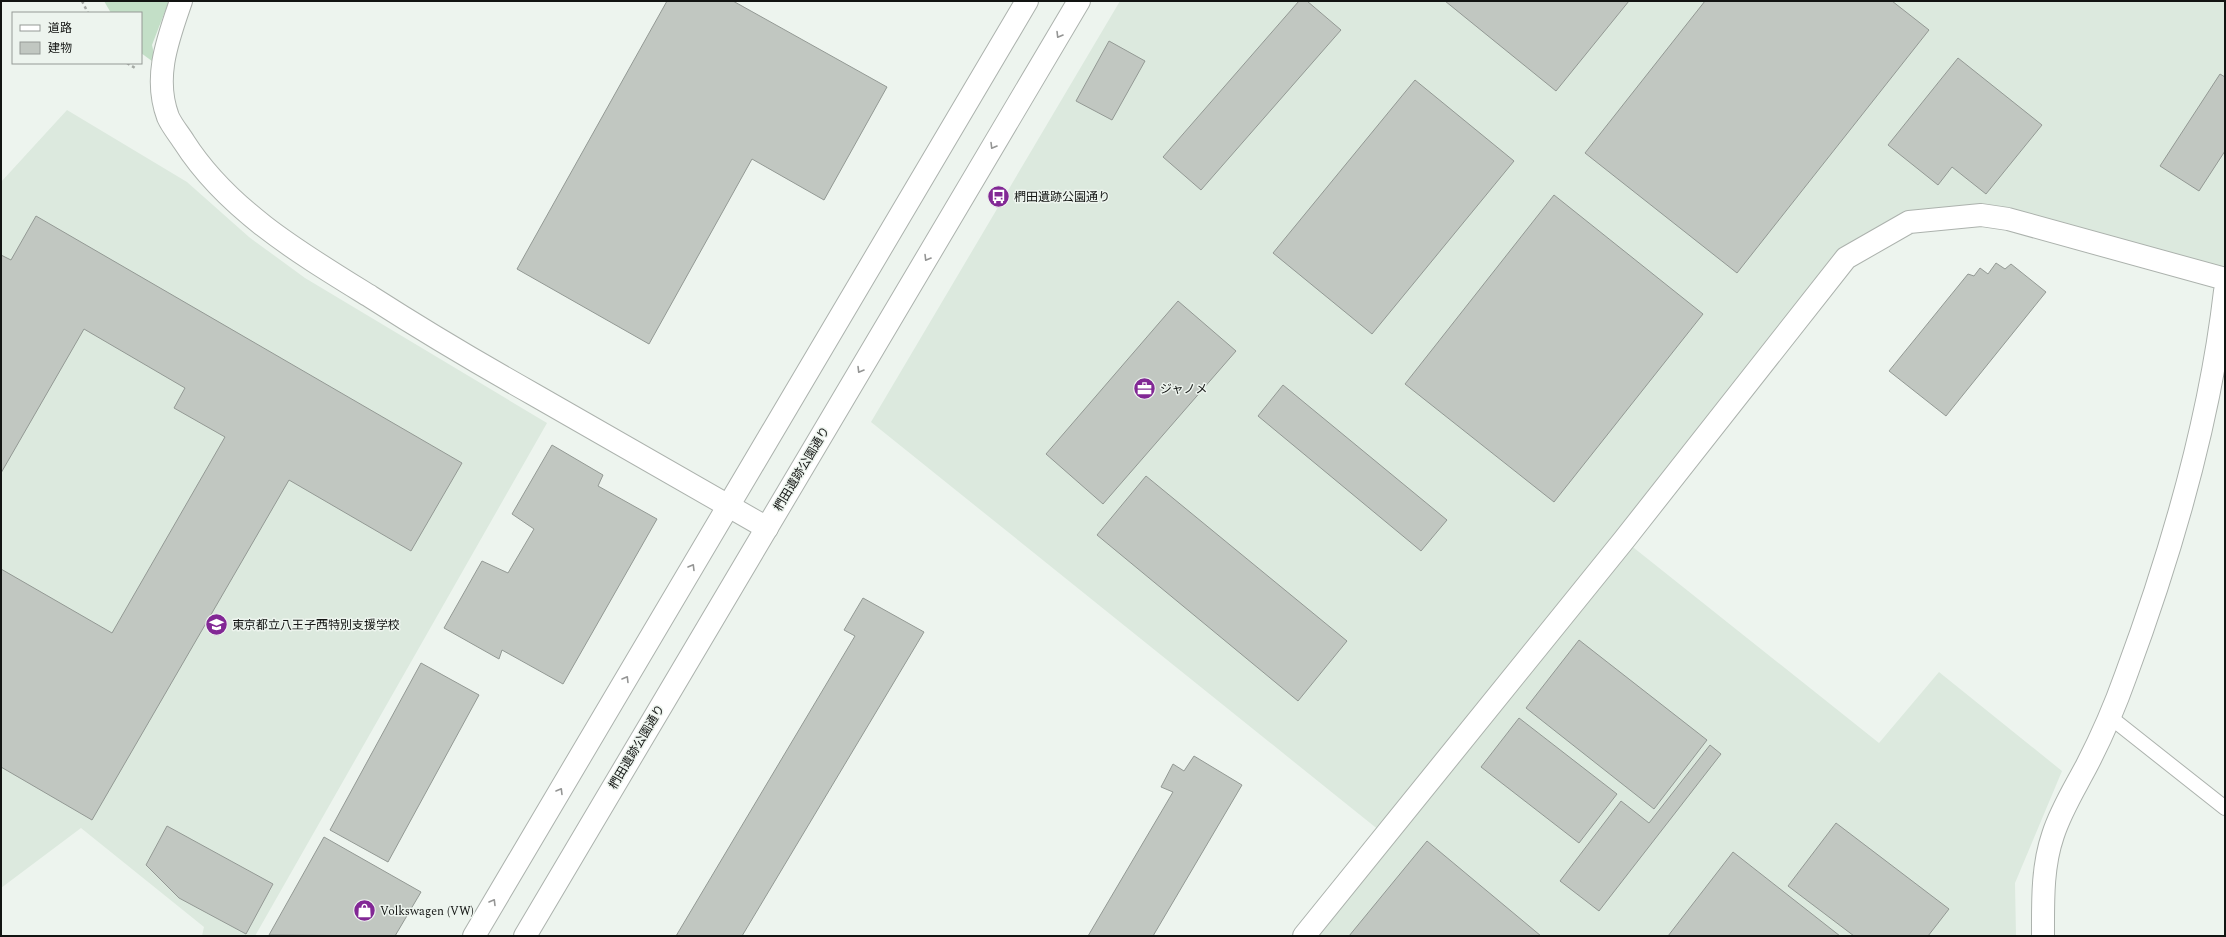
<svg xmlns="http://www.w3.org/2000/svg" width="2226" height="937" viewBox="0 0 2226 937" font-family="Spectral,'Noto Sans JP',serif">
  <rect width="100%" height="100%" fill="#edf4ee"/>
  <g fill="#dce9de">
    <polygon points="1120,1 2225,1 2225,277 1989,214 1905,224 1846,258 1624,540 1879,743 1939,672 2062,771 2015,883 2016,936 1304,936 1385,835 871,422"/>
    <polygon points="67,110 187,182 249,237 305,278 547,423 255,936 202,936 204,927 81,828 1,888 1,182"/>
  </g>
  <polygon fill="#c3dfc7" points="104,1 169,1 152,45 156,64 141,53 141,13 111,13"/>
  <g fill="#c1c7c1" stroke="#939994">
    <polygon points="667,1 733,1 887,87 824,200 752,159 649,344 517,269"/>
    <polygon points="1299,1 1307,1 1341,30 1201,190 1163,157"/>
    <polygon points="1445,1 1629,1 1556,91"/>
    <polygon points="1705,1 1892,1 1929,30 1737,273 1585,153"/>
    <polygon points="1109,41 1145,61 1112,120 1076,101"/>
    <polygon points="1958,58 2042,125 1986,194 1952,167 1938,185 1888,145"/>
    <polygon points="2220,74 2225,77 2225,151 2199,191 2160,166"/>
    <polygon points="1415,80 1514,161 1372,334 1273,253"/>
    <polygon points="1554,195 1703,314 1554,502 1405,384"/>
    <polygon points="36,216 462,463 411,551 289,480 92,820 1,767 1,569 112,633 225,437 174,408 185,388 84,329 1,473 1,255 11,260"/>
    <polygon points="1996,263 2005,269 2011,264 2046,292 1946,416 1889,371 1968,274 1974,276 1980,268 1988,274"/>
    <polygon points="1178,301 1236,351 1103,504 1046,454"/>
    <polygon points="1283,385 1447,520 1421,551 1258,416"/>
    <polygon points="552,445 603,475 598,486 657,519 563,684 502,650 499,659 444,628 482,561 508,573 534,529 512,514"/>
    <polygon points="1146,476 1347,641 1298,701 1097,535"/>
    <polygon points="863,598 924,632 742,936 676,936 855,636 844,630"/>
    <polygon points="1579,640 1707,740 1654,809 1526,708"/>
    <polygon points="421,663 479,695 388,862 330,830"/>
    <polygon points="1519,718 1617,794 1579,843 1481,767"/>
    <polygon points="1710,745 1721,754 1599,911 1560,881 1621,801 1649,823"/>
    <polygon points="1194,756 1242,785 1153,936 1088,936 1173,792 1161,787 1173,764 1184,771"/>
    <polygon points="1836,823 1949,909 1928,936 1854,936 1788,886"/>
    <polygon points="167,826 273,884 246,934 179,898 146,865"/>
    <polygon points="324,837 421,892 395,936 269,935"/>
    <polygon points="1427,841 1541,936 1349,936"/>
    <polygon points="1733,852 1840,936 1668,936"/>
  </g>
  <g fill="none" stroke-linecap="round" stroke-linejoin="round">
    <defs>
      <polyline id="lane" points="2110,717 2225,808"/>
      <path id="street" d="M181,1C168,39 153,77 168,117C172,126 179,134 184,142C228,211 303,255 371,297C424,331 478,363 533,394C611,439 689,484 767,528"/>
      <g id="secondary">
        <polyline points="474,936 1027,1"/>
        <polyline points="525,936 1079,1"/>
        <polyline points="1304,936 1624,540 1846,258 1909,222 1981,215 2008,219 2225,279"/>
        <path d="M2043,936C2043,902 2042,867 2053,835C2061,810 2075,788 2087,765C2102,736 2115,706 2126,675C2172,551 2210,422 2225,291"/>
      </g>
    </defs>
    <use href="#lane" stroke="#acb2ad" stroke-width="16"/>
    <use href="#street" stroke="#acb2ad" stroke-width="24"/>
    <use href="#secondary" stroke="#acb2ad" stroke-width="24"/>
    <g stroke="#a4a9a4" stroke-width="2.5" stroke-dasharray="3 3" stroke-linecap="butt">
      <polyline points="82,1 88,13"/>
      <polyline points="127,63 135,68"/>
    </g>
    <use href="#lane" stroke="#fff" stroke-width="14"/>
    <use href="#street" stroke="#fff" stroke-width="22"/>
    <use href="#secondary" stroke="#fff" stroke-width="22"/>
  </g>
  <defs><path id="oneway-chevron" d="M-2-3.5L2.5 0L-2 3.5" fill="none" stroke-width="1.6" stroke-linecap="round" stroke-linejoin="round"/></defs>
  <g stroke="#949594">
    <use href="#oneway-chevron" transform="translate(1059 35) rotate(121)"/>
    <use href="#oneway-chevron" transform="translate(993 146) rotate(121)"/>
    <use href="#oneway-chevron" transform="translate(927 258) rotate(121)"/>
    <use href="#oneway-chevron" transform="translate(860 370) rotate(121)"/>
    <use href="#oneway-chevron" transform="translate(692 567) rotate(-59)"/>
    <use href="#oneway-chevron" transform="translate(626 679) rotate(-59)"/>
    <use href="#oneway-chevron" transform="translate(560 791) rotate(-59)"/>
    <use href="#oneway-chevron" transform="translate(493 902) rotate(-59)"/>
  </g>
  <defs>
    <symbol id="bus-disc" viewBox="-11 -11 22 22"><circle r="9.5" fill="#822895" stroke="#edf4ee"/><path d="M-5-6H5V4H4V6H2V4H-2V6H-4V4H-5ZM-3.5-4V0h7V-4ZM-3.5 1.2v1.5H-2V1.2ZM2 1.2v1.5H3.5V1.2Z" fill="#fff"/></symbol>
    <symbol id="office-disc" viewBox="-11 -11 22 22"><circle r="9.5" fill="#822895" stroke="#edf4ee"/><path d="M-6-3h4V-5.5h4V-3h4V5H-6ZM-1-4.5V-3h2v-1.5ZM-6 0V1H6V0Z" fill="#fff"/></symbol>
    <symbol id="school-disc" viewBox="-11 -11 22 22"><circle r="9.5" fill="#822895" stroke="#edf4ee"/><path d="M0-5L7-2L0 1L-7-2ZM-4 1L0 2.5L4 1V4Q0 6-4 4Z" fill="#fff"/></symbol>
    <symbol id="shop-disc" viewBox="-11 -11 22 22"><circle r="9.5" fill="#822895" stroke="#edf4ee"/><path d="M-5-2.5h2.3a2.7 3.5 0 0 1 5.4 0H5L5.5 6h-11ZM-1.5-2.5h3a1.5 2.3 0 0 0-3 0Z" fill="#fff"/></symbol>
  </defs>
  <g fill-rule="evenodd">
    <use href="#bus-disc" x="986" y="184" width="25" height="25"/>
    <use href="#office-disc" x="1132" y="376" width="25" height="25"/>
    <use href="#school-disc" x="204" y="612" width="25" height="25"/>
    <use href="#shop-disc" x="352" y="898" width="25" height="25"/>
  </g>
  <g text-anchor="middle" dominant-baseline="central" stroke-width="3" stroke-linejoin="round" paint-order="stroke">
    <g font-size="12" fill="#121412" stroke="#edf4ee" text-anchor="start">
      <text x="1014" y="197">椚田遺跡公園通り</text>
      <text x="1160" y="389">ジャノメ</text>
      <text x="232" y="625">東京都立八王子西特別支援学校</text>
      <text x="380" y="911">Volkswagen (VW)</text>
    </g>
    <g font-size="12" fill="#121412" stroke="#edf4ee">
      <text transform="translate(802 469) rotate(-59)">椚田遺跡公園通り</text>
      <text transform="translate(637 747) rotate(-59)">椚田遺跡公園通り</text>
    </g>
  </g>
  <rect width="2226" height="937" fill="none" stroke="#121412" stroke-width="4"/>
  <rect x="12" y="12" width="130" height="52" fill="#edf4ee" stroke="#959a96"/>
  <rect x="20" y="25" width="20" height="6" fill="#ffffff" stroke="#959a96"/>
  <text x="48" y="32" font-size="12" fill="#121412">道路</text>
  <rect x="20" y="42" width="20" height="12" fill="#c1c7c1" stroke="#959a96"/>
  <text x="48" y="52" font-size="12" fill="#121412">建物</text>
</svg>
